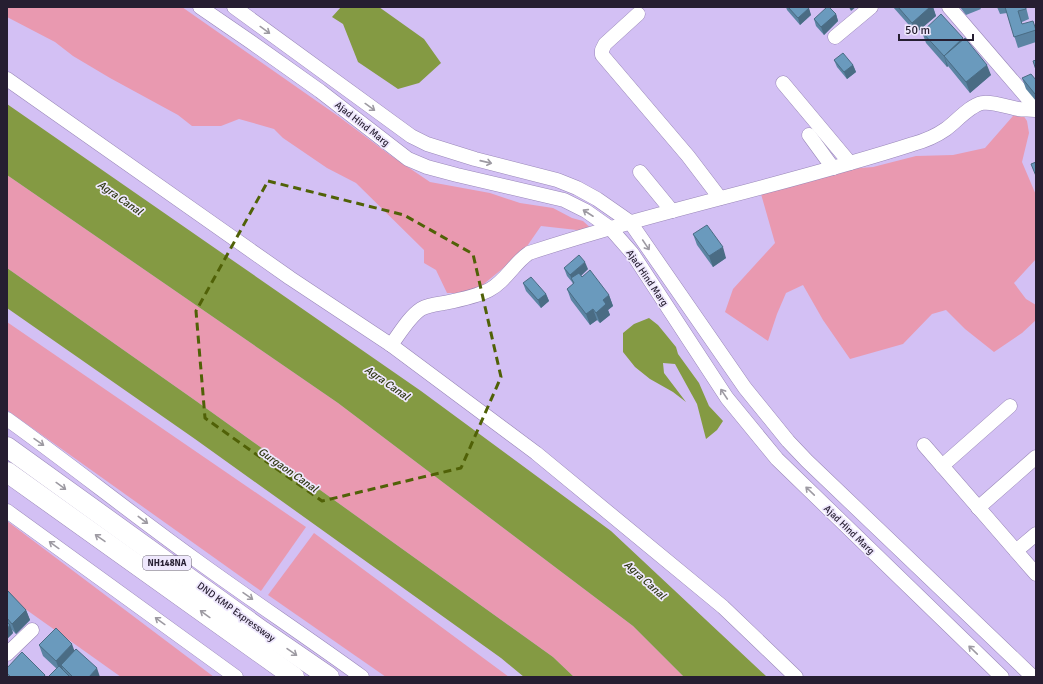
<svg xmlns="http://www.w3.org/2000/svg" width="1043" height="684" viewBox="0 0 1043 684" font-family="Signika,sans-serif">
  <rect width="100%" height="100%" fill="#d3c0f4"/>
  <g fill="#e999b0">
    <polygon points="7,7 182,7 338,116 390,155 430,182 490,193 520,203 553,208 572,218 583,221 595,232 541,226 523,252 485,283 475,293 447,293 436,270 424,263 424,250 356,183 327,168 283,138 274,129 239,119 221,126 192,126 178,115 110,78 73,56 55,42 7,17"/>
    <polygon points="1019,109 1027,121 1029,133 1022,162 1036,195 1036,259 1014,283 1026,299 1036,305 1036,320 1022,333 994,352 965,329 946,310 932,314 903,344 850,359 823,320 803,285 786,293 777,314 768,341 725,312 733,289 775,243 759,187 822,171 873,167 916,156 953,155 985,148"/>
    <polygon points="7,175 338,403 633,626 684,677 574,677 553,657 196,401 7,268"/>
    <polygon points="7,322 306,527 261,591 7,410"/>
    <polygon points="7,521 214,677 121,677 7,596"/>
    <polygon points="314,533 509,677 386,677 268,595"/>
  </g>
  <g fill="#849a43">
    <polygon points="341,7 379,7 424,39 441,63 419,83 398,89 358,62 343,24 332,17"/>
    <polygon points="7,104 421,391 611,531 767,677 684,677 633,626 338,403 7,175"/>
    <polygon points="7,268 196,401 553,657 574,677 524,677 501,658 195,439 7,308"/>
    <polygon points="649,318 658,325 676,347 678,354 699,383 709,406 723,421 717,430 706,439 697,404 675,364 663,363 664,373 686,402 673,392 650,379 635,367 623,352 623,333 634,324"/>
  </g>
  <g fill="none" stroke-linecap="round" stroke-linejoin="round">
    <defs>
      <g id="minor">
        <polyline points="200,7 251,42 320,91 408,159 427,167 457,175 564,200 586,211 610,228 632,253 727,398 777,459 1002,677"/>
        <polyline points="234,7 411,136 427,144 475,159 557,180 577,188 597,199 630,222 745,388 788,441 807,461 1033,677"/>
        <polyline points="949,7 1036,108"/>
        <polyline points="638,14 605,44 602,50 602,55 688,156 720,198"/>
        <polyline points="835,37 871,7"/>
        <polyline points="7,79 290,278 391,345 536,453 723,607 796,677"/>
        <polyline points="783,83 850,163"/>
        <polyline points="809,135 833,168"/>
        <polyline points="640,172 672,211"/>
        <path d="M391,345C400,333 409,317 421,309C428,305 437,304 444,303C459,300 475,297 489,290C505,282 514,263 529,253C656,211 786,185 913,144C924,141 936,136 946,129C957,121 969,106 982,103C992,101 1008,107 1018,109C1024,110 1030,109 1036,110"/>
        <path d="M7,419C71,465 132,514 196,560C251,600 307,637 362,677"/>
        <polyline points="924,445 1036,574"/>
        <polyline points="942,466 1010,406"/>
        <polyline points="978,508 1036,457"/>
        <polyline points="7,511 236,677"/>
        <polyline points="1016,551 1036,534"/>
        <polyline points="7,654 32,630"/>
      </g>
      <g id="highway">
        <polyline points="7,447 262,631 329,677"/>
        <polyline points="7,472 294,677"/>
      </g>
    </defs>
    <use href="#minor" stroke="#9987b8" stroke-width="15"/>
    <use href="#highway" stroke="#9987b8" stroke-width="21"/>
    <use href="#minor" stroke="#fff" stroke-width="14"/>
    <use href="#highway" stroke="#fff" stroke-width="20"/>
  </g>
  <g fill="#5b84a3">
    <polygon points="786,7 808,7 811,15 800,25 787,10"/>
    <polygon points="893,7 933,7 936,16 916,33"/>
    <polygon points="960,7 980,7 981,9 966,15"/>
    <polygon points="997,7 1027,7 1026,7 1029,19 1022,22 1022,24 1036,28 1036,42 1018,48 1007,13 1000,14"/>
    <polygon points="836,14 838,21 824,35 816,26 814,19"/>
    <polygon points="922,32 963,40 991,75 970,93 948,66 947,67 926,43"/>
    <polygon points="834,60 853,65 856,72 847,79 837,67"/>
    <polygon points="1022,78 1036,80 1036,101 1026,89"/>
    <polygon points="693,234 726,258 713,267 697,245"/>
    <polygon points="564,268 588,269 581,276 609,295 613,306 608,310 610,315 600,323 597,320 590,325 571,300 567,289 573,284 572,282 567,276"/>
    <polygon points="523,283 546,294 549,301 541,308 526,291"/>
    <polygon points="7,590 26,610 30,620 16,634 12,630 13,633 7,639"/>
    <polygon points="39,645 75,651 100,677 48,677 57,669 43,656"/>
    <polygon points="7,668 45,675 46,677 7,677"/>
  </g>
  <g fill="#4a6c84">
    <polygon points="849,7 856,7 851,11"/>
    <polygon points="930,7 933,7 936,16 916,33 912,23"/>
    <polygon points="809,8 811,15 800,25 798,18"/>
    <polygon points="836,14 838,21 824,35 821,27"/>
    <polygon points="963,38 967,49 944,56 948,66 947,67 944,56"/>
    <polygon points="853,65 856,72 847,79 844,72"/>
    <polygon points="987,65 991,75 970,93 966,82"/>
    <polygon points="723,247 726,258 713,267 709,256"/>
    <polygon points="585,262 588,269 574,282 572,280 570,275"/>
    <polygon points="546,294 549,301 541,308 538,300"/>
    <polygon points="609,295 613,306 608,310 610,315 600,323 596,313 603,300"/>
    <polygon points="593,309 597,320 590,325 586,314"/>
    <polygon points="26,610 30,620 16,634 12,624"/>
    <polygon points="10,625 13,633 7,639 7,629"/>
    <polygon points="72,644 76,655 61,665 63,669 60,672 56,661"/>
    <polygon points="97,668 100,677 89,677"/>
  </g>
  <g fill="#6a9abd" stroke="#4a6c84">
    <polygon points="788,7 808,7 809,8 798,18"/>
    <polygon points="827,7 829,7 836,14 821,27 814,19"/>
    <polygon points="898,7 930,7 912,23"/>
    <polygon points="1005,7 1025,7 1026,9 1018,11 1022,24 1033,21 1036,30 1014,37"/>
    <polygon points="941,14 963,38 944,56 922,32"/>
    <polygon points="965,38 987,65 966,82 944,56"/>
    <polygon points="843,53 853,65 844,72 834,60"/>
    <polygon points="1036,60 1036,70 1033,61"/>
    <polygon points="1031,74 1036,80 1036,94 1035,94 1022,78"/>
    <polygon points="1036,162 1036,176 1031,164"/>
    <polygon points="707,225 723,247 709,256 693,234"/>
    <polygon points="579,255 585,262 570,275 564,268"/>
    <polygon points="590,270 609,295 603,300 606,304 596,313 593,309 586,314 567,289 574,283 571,278 579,273 582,277"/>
    <polygon points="531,277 546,294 538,300 523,283"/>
    <polygon points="7,590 26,610 12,624 7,618"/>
    <polygon points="7,622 10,625 7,629"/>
    <polygon points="56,628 72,644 56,661 39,645"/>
    <polygon points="76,649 97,668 89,677 73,677 61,665"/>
    <polygon points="22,652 45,675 43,677 11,677 7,673 7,668"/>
    <polygon points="59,666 70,677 48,677"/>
  </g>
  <defs><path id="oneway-shaft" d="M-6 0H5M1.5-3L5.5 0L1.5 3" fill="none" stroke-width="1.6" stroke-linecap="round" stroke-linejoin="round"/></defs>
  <g stroke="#9d9aa2">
    <use href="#oneway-shaft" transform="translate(265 30) rotate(36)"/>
    <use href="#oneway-shaft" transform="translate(370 107) rotate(36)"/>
    <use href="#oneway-shaft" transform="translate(486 162) rotate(13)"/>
    <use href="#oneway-shaft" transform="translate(588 213) rotate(-147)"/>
    <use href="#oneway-shaft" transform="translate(646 245) rotate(56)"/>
    <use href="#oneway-shaft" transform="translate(724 394) rotate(-124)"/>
    <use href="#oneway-shaft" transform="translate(39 442) rotate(35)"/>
    <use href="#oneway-shaft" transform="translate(61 486) rotate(36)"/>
    <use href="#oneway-shaft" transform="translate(810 491) rotate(-136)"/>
    <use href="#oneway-shaft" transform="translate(143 520) rotate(37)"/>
    <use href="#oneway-shaft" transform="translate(100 538) rotate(-145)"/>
    <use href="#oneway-shaft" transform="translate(54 545) rotate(-144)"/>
    <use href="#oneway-shaft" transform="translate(248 596) rotate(35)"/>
    <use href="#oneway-shaft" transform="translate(205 614) rotate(-144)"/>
    <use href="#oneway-shaft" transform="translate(160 621) rotate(-144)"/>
    <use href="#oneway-shaft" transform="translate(973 650) rotate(-136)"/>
    <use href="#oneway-shaft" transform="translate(292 652) rotate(35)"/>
  </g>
  <path fill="none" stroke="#506107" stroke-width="3" stroke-dasharray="8 5" stroke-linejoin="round" d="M268,181L404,215L473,254L501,377L461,468L322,501L205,418L196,311Z"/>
  <g text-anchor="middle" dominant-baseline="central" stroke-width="3.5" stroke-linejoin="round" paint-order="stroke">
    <rect fill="#efe8fd" stroke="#625b6e" stroke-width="1" x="143" y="556" width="48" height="14" rx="3"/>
    <g font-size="9" font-weight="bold" fill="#261e31">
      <text x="167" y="563">NH148NA</text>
    </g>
    <g font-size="10" fill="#261e31" stroke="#efe8fd">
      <text transform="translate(362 124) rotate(38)">Ajad Hind Marg</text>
      <text transform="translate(647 278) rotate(56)">Ajad Hind Marg</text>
      <text transform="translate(849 530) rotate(44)">Ajad Hind Marg</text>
      <text transform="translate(236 612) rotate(36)">DND KMP Expressway</text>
    </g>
    <g font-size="11" font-style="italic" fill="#303914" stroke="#efe8fd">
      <text transform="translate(120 198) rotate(35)">Agra Canal</text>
      <text transform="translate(387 383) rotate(35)">Agra Canal</text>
      <text transform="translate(288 470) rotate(35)">Gurgaon Canal</text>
      <text transform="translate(645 580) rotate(42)">Agra Canal</text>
    </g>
  </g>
  <rect width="1043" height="684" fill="none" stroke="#261e31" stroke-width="16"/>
  <path d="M899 34v6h74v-6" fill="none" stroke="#261e31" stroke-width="2"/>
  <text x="905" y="34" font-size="12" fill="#261e31" stroke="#efe8fd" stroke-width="3" paint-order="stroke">50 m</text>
</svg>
